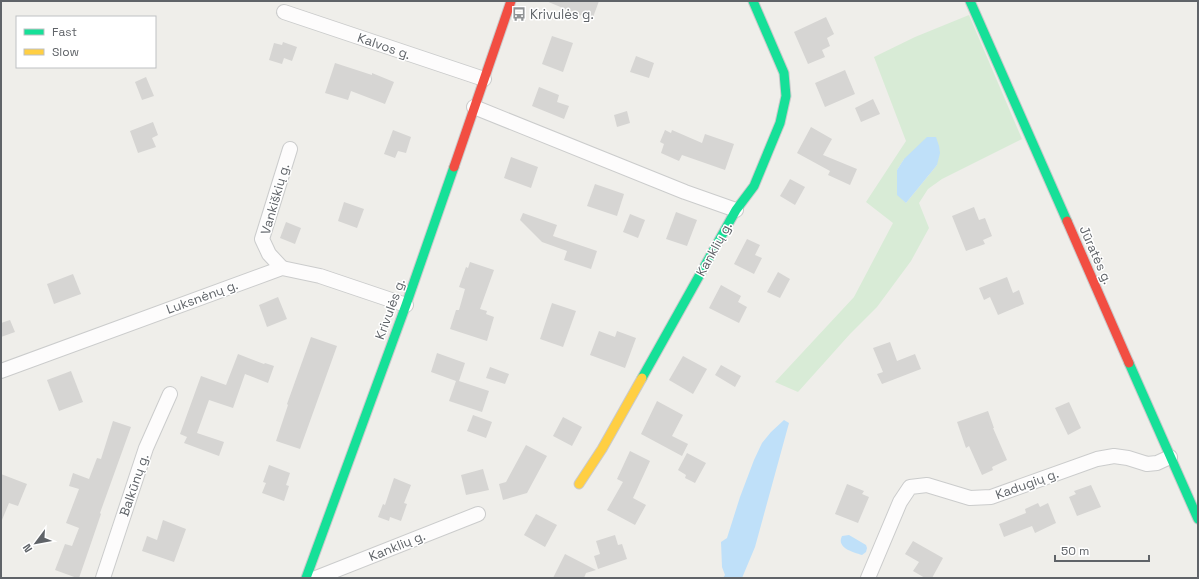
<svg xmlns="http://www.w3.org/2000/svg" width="1199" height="579" viewBox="0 0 1199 579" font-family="'Space Grotesk',sans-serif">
  <rect width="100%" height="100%" fill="#efeeea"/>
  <path fill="#d8ebd6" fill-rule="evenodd" d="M969,15L1022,139L942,179L928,189L919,203L929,228L911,261L877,307L850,334L798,392L775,382L854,297L893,223L866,202L906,141L874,57L915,37ZM904,159L937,165L906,203L898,195L897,170Z"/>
  <g fill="#bfe0f9">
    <polygon points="927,137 936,137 939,146 940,153 937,165 906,203 897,195 897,170 904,159"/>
    <polygon points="784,420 789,423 755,547 742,578 723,578 725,575 722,567 721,542 727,538 740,497 754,460 762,443 771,432"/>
    <path d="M849,535L866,545L867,548L866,552L862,555C853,552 836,548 842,536Z"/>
  </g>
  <g fill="#d6d5d3">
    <polygon points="546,1 599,1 592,20"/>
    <polygon points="826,17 834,34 827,38 830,46 822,50 825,57 808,64 794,32"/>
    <polygon points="552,36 573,43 563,72 542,64"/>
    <polygon points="283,42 297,47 292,61 284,58 282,64 269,60 274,43 282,45"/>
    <polygon points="636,56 654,63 649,78 630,72"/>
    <polygon points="335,63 372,75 372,73 394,82 385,104 351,91 348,100 325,93"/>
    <polygon points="845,70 855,94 825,107 815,83"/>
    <polygon points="146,77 154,96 142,100 135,82"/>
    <polygon points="539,87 559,95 557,102 569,106 564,119 532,106"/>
    <polygon points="873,99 880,114 861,122 855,108"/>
    <polygon points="627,111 630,123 617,127 614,115"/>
    <polygon points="153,122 158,135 152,138 156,147 138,153 130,131"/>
    <polygon points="811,127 832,139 823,155 857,169 850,185 828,175 830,171 797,153"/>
    <polygon points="393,130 411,137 406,153 398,151 395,158 384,154"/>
    <polygon points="665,130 671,133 672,130 702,143 705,134 734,144 725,170 682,155 679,161 661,153 664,144 660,142"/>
    <polygon points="511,157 538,167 531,188 504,178"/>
    <polygon points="790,179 805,187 795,205 780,196"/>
    <polygon points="595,184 624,194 617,216 587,206"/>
    <polygon points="344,202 364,209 357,228 338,221"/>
    <polygon points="974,207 979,220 985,218 992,236 983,240 985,244 966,251 952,216"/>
    <polygon points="676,212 697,220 687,246 666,239"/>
    <polygon points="523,213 557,225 553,236 597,251 591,269 564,260 567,251 542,242 520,220"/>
    <polygon points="630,214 645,220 638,238 623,232"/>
    <polygon points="286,222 301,228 295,244 280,238"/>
    <polygon points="747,239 760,245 755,255 762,258 754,274 734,264"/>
    <polygon points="470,262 494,270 480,309 487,311 486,314 494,317 487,341 450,329 456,310 459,310 465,289 459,287 466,267 468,268"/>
    <polygon points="778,272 790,279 780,298 767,292"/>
    <polygon points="73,274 81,294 54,304 47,284"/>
    <polygon points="1007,277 1013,293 1019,290 1024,304 998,315 990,297 984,300 979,288"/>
    <polygon points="721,285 741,296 738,302 747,307 739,323 709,308"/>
    <polygon points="278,297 287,319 267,327 259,305"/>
    <polygon points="552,303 576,311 563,347 540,339"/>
    <polygon points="10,320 15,332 1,337 1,323"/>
    <polygon points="599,331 615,337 617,331 636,338 625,368 590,355"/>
    <polygon points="311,337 337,346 300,449 276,441 288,405 287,404"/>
    <polygon points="890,342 897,361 915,354 921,369 882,384 877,374 883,372 873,348"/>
    <polygon points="437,353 465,363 459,381 489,391 482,412 449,401 456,381 431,372"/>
    <polygon points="238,354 264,364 265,363 274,366 268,383 245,374 233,408 209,400 197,433 224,442 219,456 184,443 187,437 180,434 201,376 226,385"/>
    <polygon points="683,356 707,369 693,394 669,380"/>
    <polygon points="721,365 741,376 735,387 715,375"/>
    <polygon points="490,367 509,374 505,384 486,378"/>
    <polygon points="71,371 83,402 59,411 47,380"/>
    <polygon points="657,401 683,415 672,436 688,444 682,456 641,434"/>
    <polygon points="1069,402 1081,428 1068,435 1055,408"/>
    <polygon points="988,411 994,428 993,428 1007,460 992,467 993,470 982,475 969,446 966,448 957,422"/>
    <polygon points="473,415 492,422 486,438 467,431"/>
    <polygon points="563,417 582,427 572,446 553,436"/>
    <polygon points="113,421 131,427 100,513 101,514 88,552 79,578 77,578 55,570 65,544 72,546 79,528 66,523 79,489 69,486 73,473 89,479 97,458 101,459"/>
    <polygon points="526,445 547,456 527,493 503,500 499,484 506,482"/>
    <polygon points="630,451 650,461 633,498 646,505 635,525 607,510 623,482 617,479"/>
    <polygon points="687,453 706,463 695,483 685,478 686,475 678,470"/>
    <polygon points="269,465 290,473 286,485 289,486 284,501 262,493 266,483 263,482"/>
    <polygon points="483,469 489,490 466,495 461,475"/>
    <polygon points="1,474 27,484 18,506 9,503 2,520 1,520"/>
    <polygon points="394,478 411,485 404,503 407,504 401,521 390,517 389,521 378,517 383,504 385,505"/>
    <polygon points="847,484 864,491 862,494 869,497 858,523 835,514"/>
    <polygon points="1091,485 1101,507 1077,516 1069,497 1076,494 1074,491"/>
    <polygon points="1038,503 1040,507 1048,503 1056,523 1035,533 1032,526 1004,537 999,524 1026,513 1025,509"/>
    <polygon points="536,514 557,525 545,547 524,535"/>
    <polygon points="163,520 186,529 174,562 142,551 147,536 157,540"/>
    <polygon points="615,535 618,545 622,544 627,559 598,569 594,556 600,554 596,541"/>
    <polygon points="913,541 943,558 932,578 925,578 913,571 919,562 905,554"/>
    <polygon points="565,554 596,570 586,573 584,578 553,578"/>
  </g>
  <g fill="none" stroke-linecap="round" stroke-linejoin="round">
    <defs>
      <g id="street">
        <polyline points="284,12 484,79"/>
        <polyline points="474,107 685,192 736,210"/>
        <polyline points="282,268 269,254 262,239 290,149"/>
        <polyline points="1,371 282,268 320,276 406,305"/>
        <polyline points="103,578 146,448 170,394"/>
        <polyline points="316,578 478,514"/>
        <polyline points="868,578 900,502 910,487 927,485 970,498 991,497 1097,459 1114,456 1128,458 1147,464 1157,463 1170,457"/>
      </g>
      <g id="fast">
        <polyline points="970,1 1067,221"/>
        <polyline points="1129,363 1198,519"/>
        <polyline points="642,378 736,210 754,186 780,123 786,96 784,73 753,1"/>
        <polyline points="306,578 406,305 454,167"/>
      </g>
      <polyline id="slow" points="579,484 602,449 642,378"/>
      <g id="jam">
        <polyline points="454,167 511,1"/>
        <polyline points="1067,221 1129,363"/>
      </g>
    </defs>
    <use href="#street" stroke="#cbcccc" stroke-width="16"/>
    <use href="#fast" stroke="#cacacb" stroke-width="11"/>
    <use href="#slow" stroke="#cacacb" stroke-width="11"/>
    <use href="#jam" stroke="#cacacb" stroke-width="11"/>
    <use href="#street" stroke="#fdfcfc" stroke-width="14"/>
    <use href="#fast" stroke="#16e098" stroke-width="9"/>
    <use href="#slow" stroke="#ffcf43" stroke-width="9"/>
    <use href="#jam" stroke="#f24e42" stroke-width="9"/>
  </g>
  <defs>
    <symbol id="bus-bare" viewBox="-9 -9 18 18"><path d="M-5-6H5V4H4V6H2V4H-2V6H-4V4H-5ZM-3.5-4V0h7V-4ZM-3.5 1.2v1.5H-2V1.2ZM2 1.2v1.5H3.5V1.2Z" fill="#919496" stroke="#fff" stroke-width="2.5" paint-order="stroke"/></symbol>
  </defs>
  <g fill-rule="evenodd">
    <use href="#bus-bare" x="509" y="4" width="20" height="20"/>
  </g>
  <g text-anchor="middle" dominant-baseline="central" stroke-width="3" stroke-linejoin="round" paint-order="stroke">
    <g font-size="13" fill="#5f6368" stroke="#fff" text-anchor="start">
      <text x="530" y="14">Krivulės g.</text>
    </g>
    <g font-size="13" fill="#5f6368" stroke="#fff">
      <text transform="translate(384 46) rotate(19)">Kalvos g.</text>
      <text transform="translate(275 199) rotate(-74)">Vankiškių g.</text>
      <text transform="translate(714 249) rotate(-61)">Kanklių g.</text>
      <text transform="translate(1096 255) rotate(66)">Jūratės g.</text>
      <text transform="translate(202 297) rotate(-20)">Luksnėnų g.</text>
      <text transform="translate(390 309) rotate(-70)">Krivulės g.</text>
      <text transform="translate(1027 484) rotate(-20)">Kadugių g.</text>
      <text transform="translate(134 485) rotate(-71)">Balkūnų g.</text>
      <text transform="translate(397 546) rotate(-22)">Kanklių g.</text>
    </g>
  </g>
  <rect width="1199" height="579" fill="none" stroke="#5f6368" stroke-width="4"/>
  <rect x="16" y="16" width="140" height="52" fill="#ffffff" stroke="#bfc1c3"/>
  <rect x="24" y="29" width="20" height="6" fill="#16e098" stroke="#bfc1c3"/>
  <text x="52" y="36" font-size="12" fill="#5f6368">Fast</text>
  <rect x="24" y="49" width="20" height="6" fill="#ffcf43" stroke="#bfc1c3"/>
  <text x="52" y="56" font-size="12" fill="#5f6368">Slow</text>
  <g transform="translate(36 543) rotate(238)" stroke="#ffffff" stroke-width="3" paint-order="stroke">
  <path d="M0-3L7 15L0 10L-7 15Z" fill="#5f6368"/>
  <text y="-6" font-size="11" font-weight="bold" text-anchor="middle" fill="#5f6368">N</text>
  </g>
  <path d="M1055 555v6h94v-6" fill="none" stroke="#5f6368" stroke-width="2"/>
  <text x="1061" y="555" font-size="12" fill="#5f6368" stroke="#ffffff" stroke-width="3" paint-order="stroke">50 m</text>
</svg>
